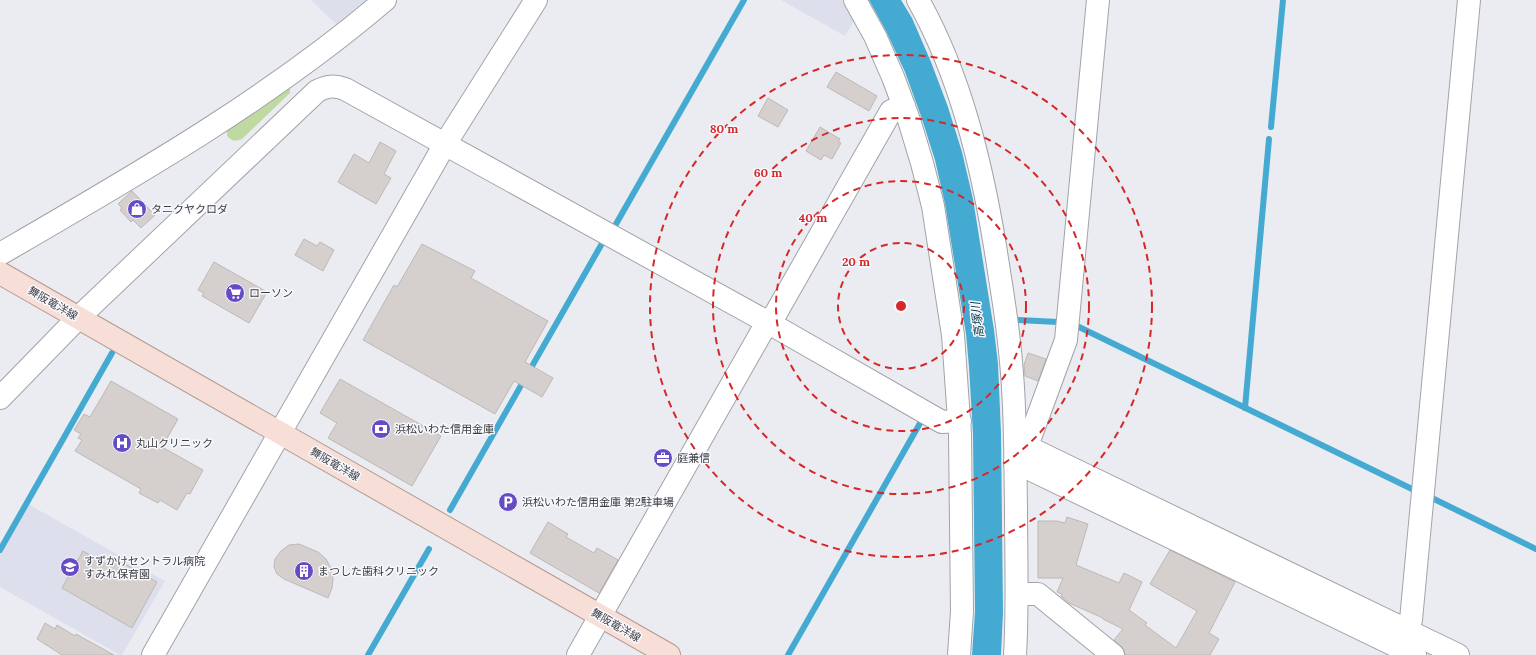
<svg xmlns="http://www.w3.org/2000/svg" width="1536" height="655" viewBox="0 0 1536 655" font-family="Lora,'Noto Sans JP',serif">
  <rect width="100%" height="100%" fill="#eaecf1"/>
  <g fill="#dddfec">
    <polygon points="311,0 366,0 336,24"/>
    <polygon points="781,0 842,0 854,21 845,36"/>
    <polygon points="28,504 165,581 122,655 120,655 0,587 0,553"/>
  </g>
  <path fill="#c0d9a0" d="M288,88L290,89V93L242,139C235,142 232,141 227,136V130L230,126Z"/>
  <polygon fill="#44aad1" points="869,0 901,0 912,18 931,62 948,107 962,152 973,199 994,330 998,364 1001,433 1003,612 1001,655 972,655 975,611 973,434 969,367 966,334 945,204 935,160 921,116 905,72 886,31"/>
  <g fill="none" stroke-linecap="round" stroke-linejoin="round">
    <g stroke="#44aad1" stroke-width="6">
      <polyline points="1271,127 1283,0"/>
      <polyline points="616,224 744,0"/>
      <polyline points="1018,320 1058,322"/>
      <polyline points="1077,326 1414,490"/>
      <polyline points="1245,408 1269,139"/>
      <polyline points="1432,498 1536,549"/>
      <polyline points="450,510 604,240"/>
      <polyline points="0,550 112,353"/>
      <polyline points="368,655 429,549"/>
      <polyline points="788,655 923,418"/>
    </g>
  </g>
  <g fill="#d5cfcd" stroke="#beb8b6">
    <polygon points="836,72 877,96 869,111 827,87"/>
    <polygon points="768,98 788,110 778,127 758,116"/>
    <polygon points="820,127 840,139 838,142 841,143 832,159 824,155 821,160 806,151"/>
    <polygon points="380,142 396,151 384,174 391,178 376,204 338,182 354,154 369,163"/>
    <polygon points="132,191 155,215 141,228 133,220 131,222 120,210 122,208 118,204"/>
    <polygon points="304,239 317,246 320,242 334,250 323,271 295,255"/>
    <polygon points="422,244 475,271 471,278 548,321 525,362 553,378 542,397 514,381 495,414 363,340 394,285 397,287"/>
    <polygon points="214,262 267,292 249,323 202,296 204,293 198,290"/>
    <polygon points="1028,353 1046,359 1038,381 1025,376 1024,365"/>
    <polygon points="340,379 441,436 412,486 328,438 337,423 320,413"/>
    <polygon points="111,381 178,419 162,447 203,470 190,494 187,493 177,510 160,500 158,503 139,493 141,489 75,451 82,440 78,438 81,434 74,430 84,414 90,417"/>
    <polygon points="1067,517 1088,524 1076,565 1119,583 1124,573 1142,582 1129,610 1147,623 1145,625 1176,648 1197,611 1150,584 1170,550 1235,582 1209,633 1219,639 1210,655 1125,655 1124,650 1121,646 1114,640 1123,629 1103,619 1103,618 1069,603 1061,596 1062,594 1057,592 1063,578 1038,578 1038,521 1057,521 1065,523"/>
    <polygon points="548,522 568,534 566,537 594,553 597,548 618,560 599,593 530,553"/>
    <polygon points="299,544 318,552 326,559 331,568 333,578 332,588 328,598 284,579 277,574 274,567 275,559 281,551 289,545"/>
    <polygon points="83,551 111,567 116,559 157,582 132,628 62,588"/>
    <polygon points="45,623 55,629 57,625 75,636 76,634 114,655 62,655 37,639"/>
  </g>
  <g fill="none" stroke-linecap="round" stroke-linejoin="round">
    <defs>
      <g id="minor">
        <polyline points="855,0 875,36 893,77 909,120 922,163 933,206 953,335 960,434 962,611 959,655"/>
        <path d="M918,0C960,75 981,161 995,246C1001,285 1008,323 1011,362C1016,411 1015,459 1016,507C1016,556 1018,606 1015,655"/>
        <path d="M0,254C133,177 268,100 385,0"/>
        <path d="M0,398L78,318L317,91C327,86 334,85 345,89L769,323L942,422L960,421"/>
        <polyline points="1015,441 1458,655"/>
        <polyline points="1027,446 1066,340 1098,0"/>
        <polyline points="1015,462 1415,655"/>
        <polyline points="1017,594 1038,594 1113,655"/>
        <polyline points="1407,630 1411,620 1469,0"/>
        <polyline points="153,655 445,144 536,0"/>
        <polyline points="578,655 761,333 776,313 891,111 904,106"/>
      </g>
      <polyline id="major" points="0,273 669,655"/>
    </defs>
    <use href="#minor" stroke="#a2a3a8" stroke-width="24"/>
    <use href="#major" stroke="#b29890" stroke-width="24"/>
    <use href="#minor" stroke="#fff" stroke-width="22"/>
    <use href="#major" stroke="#f7dfd7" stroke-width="22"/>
  </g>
  <g fill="none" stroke="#d62828" stroke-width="2" stroke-dasharray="7 5">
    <circle cx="901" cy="306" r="63"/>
    <circle cx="901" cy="306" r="125"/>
    <circle cx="901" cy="306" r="188"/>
    <circle cx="901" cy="306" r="251"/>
  </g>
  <defs>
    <symbol id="shop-disc" viewBox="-11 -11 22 22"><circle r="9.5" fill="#654cc5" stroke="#f8f9ff"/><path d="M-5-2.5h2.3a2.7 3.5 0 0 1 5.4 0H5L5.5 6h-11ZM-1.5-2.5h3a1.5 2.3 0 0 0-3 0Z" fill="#fff"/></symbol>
    <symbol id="supermarket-disc" viewBox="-11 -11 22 22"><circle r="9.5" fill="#654cc5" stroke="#f8f9ff"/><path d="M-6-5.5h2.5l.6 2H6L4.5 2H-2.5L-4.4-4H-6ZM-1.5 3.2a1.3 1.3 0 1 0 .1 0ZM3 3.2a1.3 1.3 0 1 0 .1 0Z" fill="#fff"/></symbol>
    <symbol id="bank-disc" viewBox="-11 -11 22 22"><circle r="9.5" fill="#654cc5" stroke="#f8f9ff"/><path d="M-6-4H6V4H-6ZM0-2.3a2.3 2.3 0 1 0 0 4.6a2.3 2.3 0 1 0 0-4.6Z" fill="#fff"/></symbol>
    <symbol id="hospital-disc" viewBox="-11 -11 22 22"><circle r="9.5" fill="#654cc5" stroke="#f8f9ff"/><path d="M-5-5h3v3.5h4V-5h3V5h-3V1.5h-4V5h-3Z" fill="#fff"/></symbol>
    <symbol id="office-disc" viewBox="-11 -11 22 22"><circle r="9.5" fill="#654cc5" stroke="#f8f9ff"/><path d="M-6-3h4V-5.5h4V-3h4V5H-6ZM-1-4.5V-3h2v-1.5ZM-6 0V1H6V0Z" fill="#fff"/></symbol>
    <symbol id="parking-disc" viewBox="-11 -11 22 22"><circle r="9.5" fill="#654cc5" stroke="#f8f9ff"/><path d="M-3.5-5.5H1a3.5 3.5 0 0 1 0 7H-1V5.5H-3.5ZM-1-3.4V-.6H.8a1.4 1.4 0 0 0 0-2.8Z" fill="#fff"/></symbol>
    <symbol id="school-disc" viewBox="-11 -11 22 22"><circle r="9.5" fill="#654cc5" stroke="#f8f9ff"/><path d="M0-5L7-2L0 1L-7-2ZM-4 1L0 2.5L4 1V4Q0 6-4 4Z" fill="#fff"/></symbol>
    <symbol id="building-disc" viewBox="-11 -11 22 22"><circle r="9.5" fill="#654cc5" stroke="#f8f9ff"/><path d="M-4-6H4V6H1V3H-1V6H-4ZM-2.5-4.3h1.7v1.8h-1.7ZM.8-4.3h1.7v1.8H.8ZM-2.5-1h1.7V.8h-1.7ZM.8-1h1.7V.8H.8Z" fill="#fff"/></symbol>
  </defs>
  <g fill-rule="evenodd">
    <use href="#shop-disc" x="126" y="198" width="22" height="22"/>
    <use href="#supermarket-disc" x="224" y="282" width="22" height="22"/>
    <use href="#bank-disc" x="370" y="418" width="22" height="22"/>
    <use href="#hospital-disc" x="111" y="432" width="22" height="22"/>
    <use href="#office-disc" x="652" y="447" width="22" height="22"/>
    <use href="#parking-disc" x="497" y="491" width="22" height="22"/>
    <use href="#school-disc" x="59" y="556" width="22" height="22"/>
    <use href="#building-disc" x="293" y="560" width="22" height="22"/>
  </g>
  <g text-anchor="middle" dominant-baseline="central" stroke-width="3" stroke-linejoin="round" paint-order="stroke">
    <g font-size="11" fill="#3c3d3f" stroke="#f8f9ff" text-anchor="start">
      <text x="151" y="209">タニクヤクロダ</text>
      <text x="249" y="293">ローソン</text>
      <text x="395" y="429">浜松いわた信用金庫</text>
      <text x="136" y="443">丸山クリニック</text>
      <text x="677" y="458">庭兼信</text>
      <text x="522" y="502">浜松いわた信用金庫 第2駐車場</text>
      <text x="84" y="561">すずかけセントラル病院<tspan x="84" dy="13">すみれ保育園</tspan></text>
      <text x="318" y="571">まつした歯科クリニック</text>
    </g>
    <g font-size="11" fill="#3c3d3f" stroke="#f8f9ff">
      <text transform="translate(53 303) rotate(30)">舞阪竜洋線</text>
      <text transform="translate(335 464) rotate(30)">舞阪竜洋線</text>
      <text transform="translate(616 625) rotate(30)">舞阪竜洋線</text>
    </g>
    <g font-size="12" font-style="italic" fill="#063545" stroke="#f8f9ff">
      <text transform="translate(977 320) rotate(-97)">高塚川</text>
    </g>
  </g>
  <circle cx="901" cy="306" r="6" fill="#d62828" stroke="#f8f9ff" stroke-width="2"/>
  <g font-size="12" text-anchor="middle" font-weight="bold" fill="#d62828" stroke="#f8f9ff" stroke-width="3" stroke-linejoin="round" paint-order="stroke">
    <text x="724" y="133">80 m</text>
    <text x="768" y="177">60 m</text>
    <text x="813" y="222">40 m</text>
    <text x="856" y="266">20 m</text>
  </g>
</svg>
